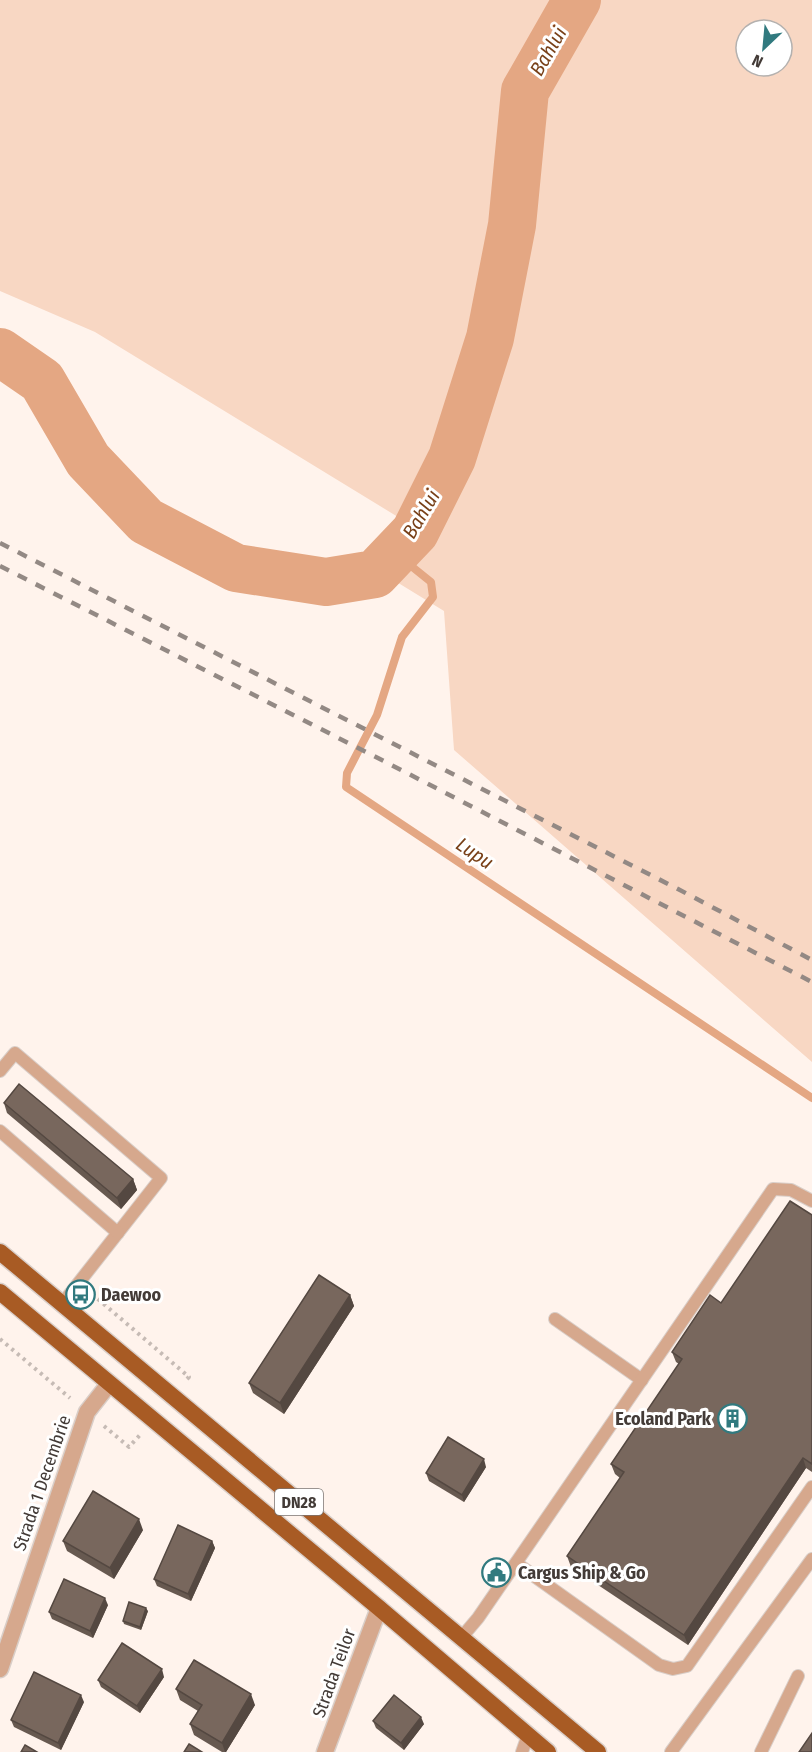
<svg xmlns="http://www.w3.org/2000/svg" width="812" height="1752" viewBox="0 0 812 1752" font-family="'Fira Sans Condensed',sans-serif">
  <rect width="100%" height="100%" fill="#fff3ec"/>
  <path fill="#f8d7c3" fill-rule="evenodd" d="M0,0H812V1062L454,750L444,611L369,565L398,517L95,332L0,291ZM746,30H782V66H746Z"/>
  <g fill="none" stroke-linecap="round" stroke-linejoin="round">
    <polyline stroke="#e4a783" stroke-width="8" points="395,553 431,582 433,597 402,637 377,715 347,773 346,787 812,1098"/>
    <polyline stroke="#e4a783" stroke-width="48" points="0,352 42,381 88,460 146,521 236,568 326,582 375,574 415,532 452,458 490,338 512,225 525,91 577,0"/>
    <defs>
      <g id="service">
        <polyline points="0,1071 15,1053 161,1178 62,1304"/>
        <polyline points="0,1131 118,1233"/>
        <polyline points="555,1319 642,1380"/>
        <polyline points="516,1563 659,1665 673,1669 687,1666 812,1487"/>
        <polyline points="461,1638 478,1618 773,1189 791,1190 812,1201"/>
        <polyline points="522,1752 528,1735"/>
        <polyline points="671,1752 812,1559"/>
        <polyline points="761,1752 798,1676"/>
      </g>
      <g id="minor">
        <polyline points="0,1669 87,1412 109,1384"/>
        <polyline points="325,1752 379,1608"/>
      </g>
      <g id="trunk">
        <polyline points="0,1252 598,1752"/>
        <polyline points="0,1292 379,1608 548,1752"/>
      </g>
    </defs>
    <use href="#service" stroke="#d9cec8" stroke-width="14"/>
    <use href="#minor" stroke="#d9cec8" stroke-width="19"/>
    <use href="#trunk" stroke="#d9cec8" stroke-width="19"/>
    <g stroke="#c6bbb5" stroke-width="4" stroke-dasharray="3 4.5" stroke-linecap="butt">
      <polyline points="92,1294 189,1377 185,1381"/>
      <polyline points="0,1339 70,1398"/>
      <polyline points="104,1426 129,1447 140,1435"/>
    </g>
    <use href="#service" stroke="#d6a88d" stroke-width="12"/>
    <use href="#minor" stroke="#d6a88d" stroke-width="16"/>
    <use href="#trunk" stroke="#a85b24" stroke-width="16"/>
    <g stroke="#938984" stroke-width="4.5" stroke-dasharray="10 10" stroke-linecap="butt">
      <polyline points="0,543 678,889 812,960"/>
      <polyline points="0,566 370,754 812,982"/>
    </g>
  </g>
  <g fill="#675950">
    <polygon points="4,1103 133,1179 137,1190 121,1209 7,1113"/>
    <polygon points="812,1215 812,1472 806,1468 688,1645 571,1567 567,1556 620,1478 615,1474 611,1464 679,1364 676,1362 672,1352"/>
    <polygon points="350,1295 354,1306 284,1414 253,1393 249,1383"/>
    <polygon points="486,1467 464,1502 429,1481 426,1473"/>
    <polygon points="143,1530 114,1579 67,1551 63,1541"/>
    <polygon points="212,1541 215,1548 191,1601 157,1586 154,1579"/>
    <polygon points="108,1605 93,1638 52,1619 49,1612"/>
    <polygon points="148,1611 141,1630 124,1624 123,1621"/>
    <polygon points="164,1677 140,1713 101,1687 98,1680"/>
    <polygon points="176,1689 255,1705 226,1752 222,1752 194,1735 190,1724 198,1711 180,1700"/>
    <polygon points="84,1702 61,1750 14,1727 11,1720"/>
    <polygon points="373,1721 424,1724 404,1750 376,1728"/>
  </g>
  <g fill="#544841">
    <polygon points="133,1179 137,1190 121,1209 117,1198"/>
    <polygon points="350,1295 354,1306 284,1414 280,1403"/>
    <polygon points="803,1458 806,1468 688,1645 684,1635"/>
    <polygon points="484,1459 486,1467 464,1502 462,1495"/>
    <polygon points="139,1519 143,1530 114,1579 110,1568"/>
    <polygon points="212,1541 215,1548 191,1601 188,1594"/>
    <polygon points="105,1598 108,1605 93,1638 90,1631"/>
    <polygon points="146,1608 148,1611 141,1630 140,1627"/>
    <polygon points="162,1669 164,1677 140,1713 137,1706"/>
    <polygon points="251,1694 255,1705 226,1752 225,1752 222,1743"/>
    <polygon points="81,1695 84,1702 61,1750 58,1743"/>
    <polygon points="421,1717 424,1724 404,1750 401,1743"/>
  </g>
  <g fill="#78675d" stroke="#544841" stroke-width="1.5">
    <polygon points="19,1084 133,1179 117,1198 4,1103"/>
    <polygon points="790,1201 812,1215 812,1464 803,1458 684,1635 567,1556 624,1472 611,1464 682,1359 672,1352 710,1295 721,1303"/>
    <polygon points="319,1275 350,1295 280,1403 249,1383"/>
    <polygon points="448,1437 484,1459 462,1495 426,1473"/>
    <polygon points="93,1491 139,1519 110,1568 63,1541"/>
    <polygon points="178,1525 212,1541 188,1594 154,1579"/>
    <polygon points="64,1579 105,1598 90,1631 49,1612"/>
    <polygon points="129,1602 146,1608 140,1627 123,1621"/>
    <polygon points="122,1643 162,1669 137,1706 98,1680"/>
    <polygon points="194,1660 251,1694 222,1743 190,1724 202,1705 176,1689"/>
    <polygon points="34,1672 81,1695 58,1743 11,1720"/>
    <polygon points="394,1695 421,1717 401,1743 373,1721"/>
    <polygon points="812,1733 812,1752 799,1752"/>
    <polygon points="189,1744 202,1752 184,1752"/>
    <polygon points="25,1745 37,1752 21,1752"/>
  </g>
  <defs>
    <symbol id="bus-ring" viewBox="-11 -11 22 22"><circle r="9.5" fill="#fff" stroke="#317a7f" stroke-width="1.5"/><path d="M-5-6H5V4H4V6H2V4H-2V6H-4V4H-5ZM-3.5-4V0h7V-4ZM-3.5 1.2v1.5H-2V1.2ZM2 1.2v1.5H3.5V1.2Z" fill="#317a7f"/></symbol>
    <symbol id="building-ring" viewBox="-11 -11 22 22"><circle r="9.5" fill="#fff" stroke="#317a7f" stroke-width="1.5"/><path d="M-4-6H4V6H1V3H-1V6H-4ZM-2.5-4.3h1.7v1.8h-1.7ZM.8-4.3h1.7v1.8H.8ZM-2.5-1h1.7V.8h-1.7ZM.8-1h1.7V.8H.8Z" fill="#317a7f"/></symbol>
    <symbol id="civic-ring" viewBox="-11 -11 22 22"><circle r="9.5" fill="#fff" stroke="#317a7f" stroke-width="1.5"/><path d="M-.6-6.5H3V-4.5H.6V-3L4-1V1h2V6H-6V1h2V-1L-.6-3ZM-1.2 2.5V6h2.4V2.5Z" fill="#317a7f"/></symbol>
  </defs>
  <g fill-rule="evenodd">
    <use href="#bus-ring" x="64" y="1278" width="33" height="33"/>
    <use href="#building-ring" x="716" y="1402" width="33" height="33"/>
    <use href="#civic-ring" x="480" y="1556" width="33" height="33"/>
  </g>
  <g text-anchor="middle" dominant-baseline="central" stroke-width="6" stroke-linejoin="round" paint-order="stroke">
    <rect fill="#fff" stroke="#7b7673" stroke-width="1.5" x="275" y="1489" width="48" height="26" rx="4.5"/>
    <g font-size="16" font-weight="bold" fill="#433b37">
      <text x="299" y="1502">DN28</text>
    </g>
    <g font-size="18" font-weight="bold" fill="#433b37" stroke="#fff" text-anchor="start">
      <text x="101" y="1295">Daewoo</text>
      <text x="711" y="1419" text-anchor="end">Ecoland Park</text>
      <text x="518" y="1573">Cargus Ship &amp; Go</text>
    </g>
    <g font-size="18" fill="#433b37" stroke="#fff">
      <text transform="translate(42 1483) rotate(-71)">Strada 1 Decembrie</text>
      <text transform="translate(334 1673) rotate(-70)">Strada Teilor</text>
    </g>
    <g font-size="20" font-style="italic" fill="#794119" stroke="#fff">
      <text transform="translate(548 51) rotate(-60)">Bahlui</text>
      <text transform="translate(421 514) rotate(-59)">Bahlui</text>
      <text transform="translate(475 853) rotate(34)">Lupu</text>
    </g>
  </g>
  <g transform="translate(764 48) rotate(206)"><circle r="28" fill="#ffffff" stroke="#b4b1af" stroke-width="1.5"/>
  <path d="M0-4.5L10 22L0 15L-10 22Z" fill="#317a7f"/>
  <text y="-9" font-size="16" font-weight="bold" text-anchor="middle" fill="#433b37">N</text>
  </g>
</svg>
